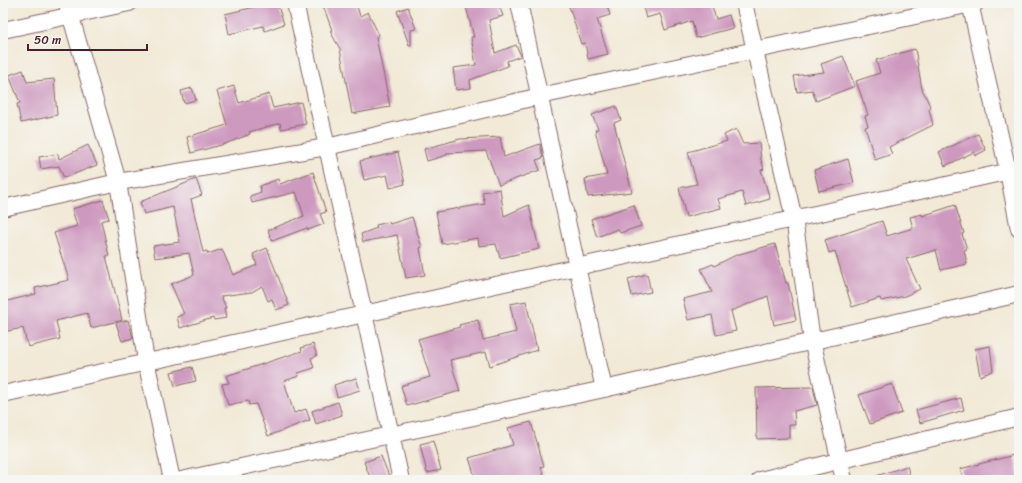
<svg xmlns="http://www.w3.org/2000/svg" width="1022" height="483" viewBox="0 0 1022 483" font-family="Sriracha,sans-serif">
  <rect width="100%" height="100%" fill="#f6f6f2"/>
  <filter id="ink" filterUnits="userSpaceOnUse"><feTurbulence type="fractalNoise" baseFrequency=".025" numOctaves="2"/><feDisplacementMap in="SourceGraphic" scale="8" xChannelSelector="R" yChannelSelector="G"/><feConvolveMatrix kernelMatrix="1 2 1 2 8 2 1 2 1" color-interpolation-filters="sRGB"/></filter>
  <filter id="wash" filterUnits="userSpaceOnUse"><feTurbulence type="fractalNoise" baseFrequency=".012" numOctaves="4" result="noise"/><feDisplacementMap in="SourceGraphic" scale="16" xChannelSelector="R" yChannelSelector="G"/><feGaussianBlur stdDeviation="0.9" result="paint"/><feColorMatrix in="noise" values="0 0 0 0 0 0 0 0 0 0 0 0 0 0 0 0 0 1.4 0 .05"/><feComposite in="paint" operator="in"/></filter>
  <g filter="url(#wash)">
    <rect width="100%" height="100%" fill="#f2e9d6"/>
    <g id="blocks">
      <g fill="#ce99bf">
        <polygon points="258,3 277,3 284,24 265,31 263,26 229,34 225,14 259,6"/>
        <polygon points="322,3 356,3 360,16 368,12 379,35 376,37 390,107 352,114 340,49 330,31 332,30"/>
        <polygon points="465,3 498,3 503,16 489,20 495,53 516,45 521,56 507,61 508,66 470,80 471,88 456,90 453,68 476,65 471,37 474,37"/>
        <polygon points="568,3 606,3 610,15 597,19 608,54 588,59 585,43 581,44"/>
        <polygon points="642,3 711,3 716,19 729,15 733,28 696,38 692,21 665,30 660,14 646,18"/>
        <polygon points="408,7 416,29 411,30 411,45 409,45 397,11"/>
        <polygon points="915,49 922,89 931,108 929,109 933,125 889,147 892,154 875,160 865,127 868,126 865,116 868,115 856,81 880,73 876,60"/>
        <polygon points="843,56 855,86 816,101 812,90 797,92 794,76 824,72 821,64"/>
        <polygon points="23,70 27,82 54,79 57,115 21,123 17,104 20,103 9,75"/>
        <polygon points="234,86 239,103 269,94 273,108 301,102 306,124 281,129 280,123 249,132 250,134 225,144 191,153 187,137 227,125 217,91"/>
        <polygon points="192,88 196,100 184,103 181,91"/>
        <polygon points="616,106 621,120 614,123 632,192 588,197 585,179 607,175 595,130 598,129 592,115"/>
        <polygon points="736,129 743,144 759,143 761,160 764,169 761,170 770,199 746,206 742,192 718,199 721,208 686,217 679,188 697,184 688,152 727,141 724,135"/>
        <polygon points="978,134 986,150 975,156 974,152 945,166 939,152"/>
        <polygon points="500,137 504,157 540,144 543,158 536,160 540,170 499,185 486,151 447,153 447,155 427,161 424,149 460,139"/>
        <polygon points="88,145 97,165 64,178 59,166 41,169 39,157 58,154 59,159"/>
        <polygon points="398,152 405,184 390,188 387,175 364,180 360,161"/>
        <polygon points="848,159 854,183 819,191 814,170"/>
        <polygon points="313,172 326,212 320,214 324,224 308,230 307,228 272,241 268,230 304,216 296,192 252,203 250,196 261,192 260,186 278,179 280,184"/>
        <polygon points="196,179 202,195 191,199 203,252 207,251 208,254 222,249 233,275 257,265 253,254 267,248 289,305 276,310 272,299 268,301 262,286 252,292 221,296 226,308 224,308 226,318 214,320 213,318 180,328 177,317 184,314 171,284 194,275 189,253 155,258 153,246 180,242 173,207 144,214 140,202"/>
        <polygon points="500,189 504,216 529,205 539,249 500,258 496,244 479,246 478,238 442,244 436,212 485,204 482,192"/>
        <polygon points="103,200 109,219 101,221 109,256 106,256 122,320 91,328 87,313 56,321 60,339 28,347 23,328 3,332 3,302 36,294 35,288 69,280 54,233 77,226 72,209"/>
        <polygon points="634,205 641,226 620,233 618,229 597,237 591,219"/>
        <polygon points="955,205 964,233 962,234 967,249 964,250 967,264 941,270 936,250 906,259 920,289 905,296 881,301 880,298 852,307 835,251 829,253 825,240 882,221 887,236 913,228 910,217 922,214 922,216"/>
        <polygon points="412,217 422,247 420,248 425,275 406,278 397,235 363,242 361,234 377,228 376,225 389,222 390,224"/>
        <polygon points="775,244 786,283 788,283 796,320 774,325 768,296 731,311 736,331 716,335 712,315 688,320 683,299 712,292 701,269 713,264 714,266 736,255"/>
        <polygon points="647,274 651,292 632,296 628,279"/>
        <polygon points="526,301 537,350 490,366 486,352 450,360 460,391 407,406 401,386 430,377 418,339 460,327 459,325 478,320 483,340 516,332 510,304"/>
        <polygon points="128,320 133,338 122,341 116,323"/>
        <polygon points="313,344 317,356 311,358 314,368 298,373 299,376 284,381 294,413 306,409 310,420 268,436 256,404 249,405 248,401 228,405 222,384 229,383 226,376 302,351 301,348"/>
        <polygon points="990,346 993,371 980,376 975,349"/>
        <polygon points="192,367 196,381 175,386 171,372"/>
        <polygon points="356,378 360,390 337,397 334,385"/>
        <polygon points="892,384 902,413 870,424 859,395"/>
        <polygon points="813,387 817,405 794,411 795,425 789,425 789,438 757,439 756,388"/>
        <polygon points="961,398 964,410 920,423 916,410"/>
        <polygon points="338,402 342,415 316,424 312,411"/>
        <polygon points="531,422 544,466 541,467 545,480 476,480 469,458 513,445 508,428"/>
        <polygon points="433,441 441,470 427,473 420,444"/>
        <polygon points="1014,455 1019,477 1006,480 964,480 960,469"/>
        <polygon points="381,456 389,476 378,480 371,480 364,462"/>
        <polygon points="907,466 911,480 873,480 873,477"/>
      </g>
    </g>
  </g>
  <g filter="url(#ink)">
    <use href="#blocks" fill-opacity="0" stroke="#856667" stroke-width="1"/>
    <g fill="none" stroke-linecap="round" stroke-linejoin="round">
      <defs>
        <g id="street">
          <polyline points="67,3 118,182 146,361 172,480"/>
          <polyline points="295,3 401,480"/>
          <polyline points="519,3 604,389"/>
          <polyline points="744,3 794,219 812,340 844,480"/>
          <polyline points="970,3 1008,171 1019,229"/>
          <polyline points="3,30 129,3"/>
          <polyline points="3,208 118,182 327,147 540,96 976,3"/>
          <polyline points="3,394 1019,169"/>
          <polyline points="181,480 604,389 1019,294"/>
          <polyline points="760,480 1019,417"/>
        </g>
      </defs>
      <use href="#street" stroke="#856667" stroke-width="18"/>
      <use href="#street" stroke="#fff" stroke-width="16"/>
    </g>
  </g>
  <rect width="1022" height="483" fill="none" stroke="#f6f6f2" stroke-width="16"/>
  <path d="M28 44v6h119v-6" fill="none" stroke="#4a1f2b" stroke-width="2"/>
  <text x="34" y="44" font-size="12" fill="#4a1f2b" stroke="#f6f6f2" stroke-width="3" paint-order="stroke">50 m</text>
</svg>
